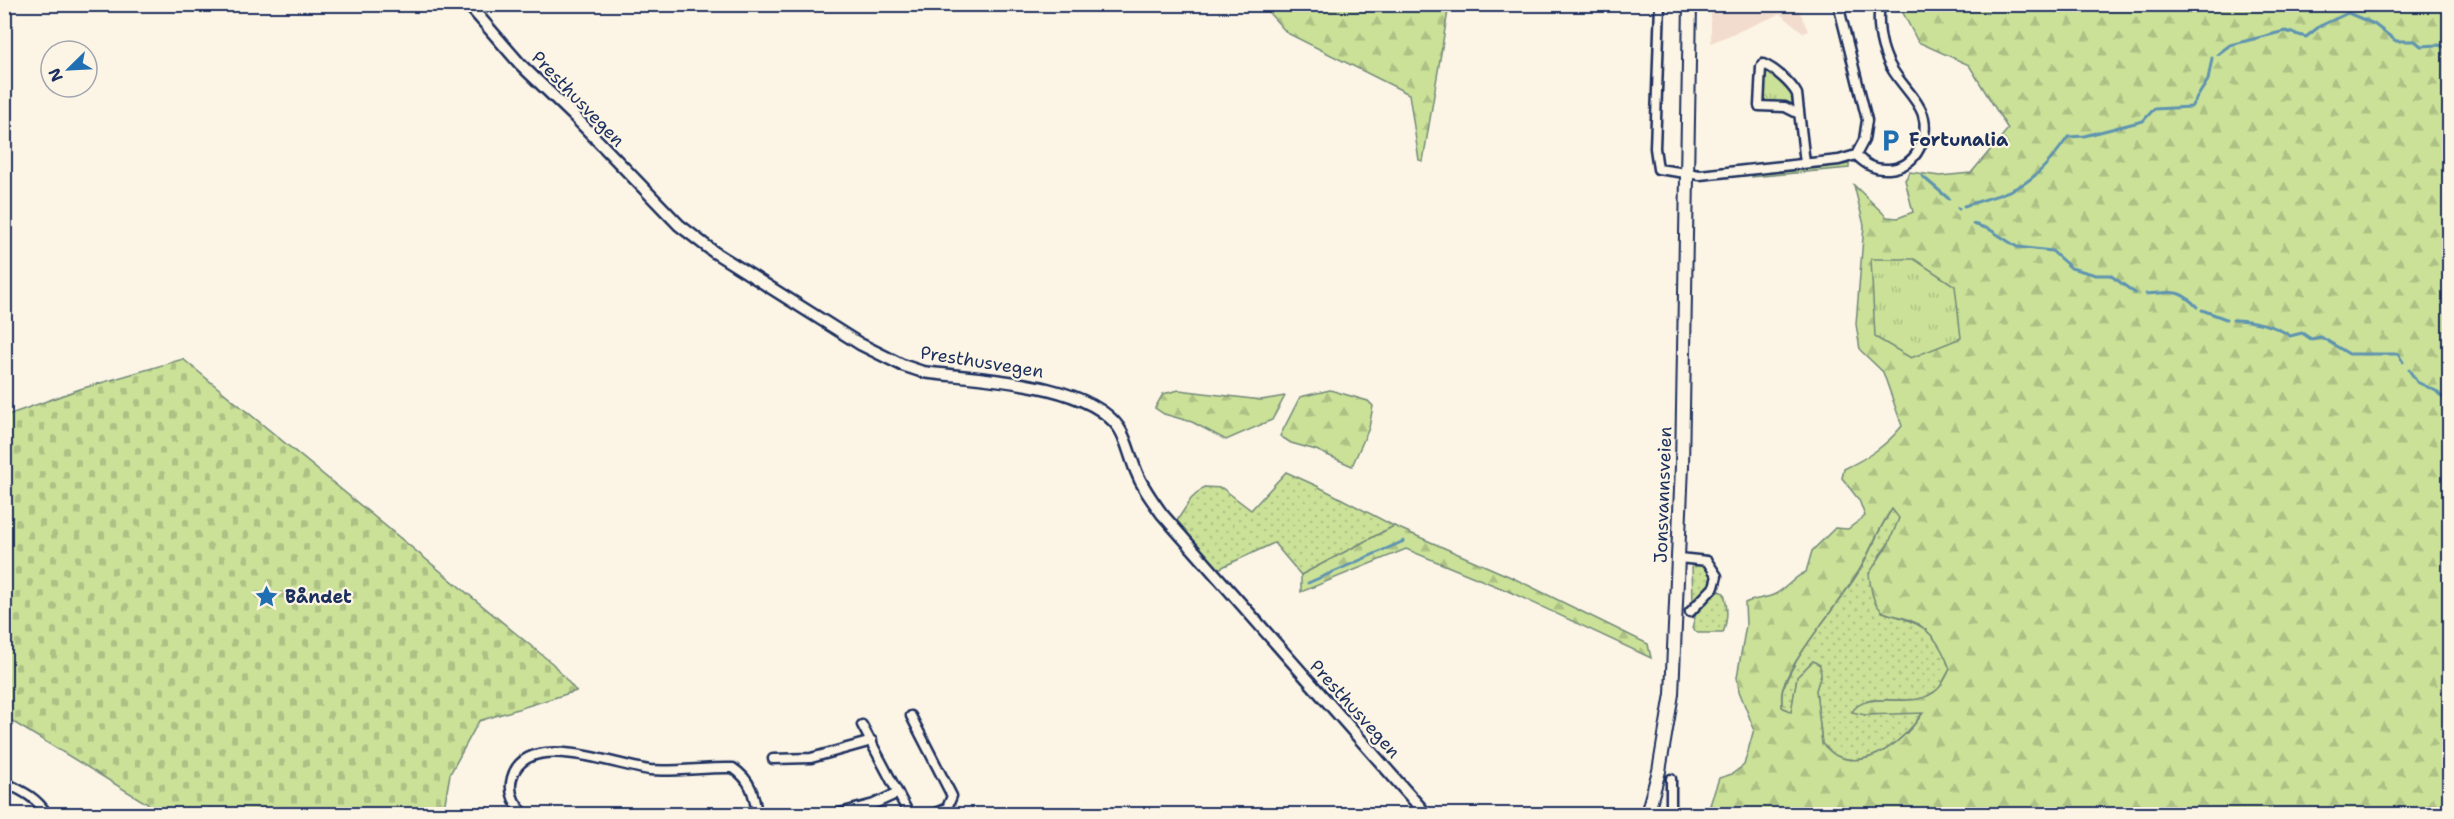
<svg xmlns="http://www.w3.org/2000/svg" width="2454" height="819" viewBox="0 0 2454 819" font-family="'Shantell Sans',sans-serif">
  <defs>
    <pattern id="grass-dots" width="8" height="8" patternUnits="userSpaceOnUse" patternTransform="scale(1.5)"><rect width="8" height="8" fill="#cae197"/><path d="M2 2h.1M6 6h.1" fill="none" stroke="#adc185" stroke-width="1.8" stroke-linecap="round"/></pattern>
    <pattern id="forest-firs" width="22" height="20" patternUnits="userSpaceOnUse" patternTransform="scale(1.5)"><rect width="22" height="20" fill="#cae197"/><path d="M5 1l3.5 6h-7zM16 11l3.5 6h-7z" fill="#adc185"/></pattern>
    <pattern id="cemetery-stones" width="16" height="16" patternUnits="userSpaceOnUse" patternTransform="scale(1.5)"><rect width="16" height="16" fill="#cae197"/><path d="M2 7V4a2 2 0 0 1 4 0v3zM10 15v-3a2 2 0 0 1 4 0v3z" fill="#adc185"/></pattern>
    <pattern id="park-tufts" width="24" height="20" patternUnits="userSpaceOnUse" patternTransform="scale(1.5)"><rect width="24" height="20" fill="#cae197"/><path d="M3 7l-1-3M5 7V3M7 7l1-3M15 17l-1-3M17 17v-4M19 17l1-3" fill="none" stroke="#adc185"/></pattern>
  </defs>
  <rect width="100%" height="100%" fill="#fcf5e5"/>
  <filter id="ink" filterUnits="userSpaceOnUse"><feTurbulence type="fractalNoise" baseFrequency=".0167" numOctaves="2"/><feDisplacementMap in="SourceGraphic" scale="12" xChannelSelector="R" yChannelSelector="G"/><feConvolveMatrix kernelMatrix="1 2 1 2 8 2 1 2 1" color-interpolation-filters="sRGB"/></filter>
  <g filter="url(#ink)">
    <polygon fill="#f2dcce" points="1711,5 1797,5 1808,31 1804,33 1780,14 1711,43"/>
    <g fill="url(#grass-dots)" stroke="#72887a" stroke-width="1.5">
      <polygon points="1849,164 1849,168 1752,177 1753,174"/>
      <polygon points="1286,472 1317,486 1394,526 1301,575 1274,543 1218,569 1176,522 1191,499 1204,487 1222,488 1251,510"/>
      <path d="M1892,509L1900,517L1889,543L1879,556L1882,612C1920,622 1937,630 1950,669L1939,689L1921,700H1867L1865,715L1923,712C1906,738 1871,771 1837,756C1832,754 1827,748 1822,744L1816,690L1821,674L1813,661L1797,677L1791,713L1782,707C1782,701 1781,694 1783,689C1798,648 1835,610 1858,573C1871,552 1878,529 1892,509Z"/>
      <polygon points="1696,563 1707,565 1713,575 1713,583 1693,603 1692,564"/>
      <path d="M1718,591L1724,593C1728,608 1728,619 1723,633H1698L1692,628L1697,610Z"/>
    </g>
    <g fill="url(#forest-firs)" stroke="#72887a" stroke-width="1.5" fill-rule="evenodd">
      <polygon points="1262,5 1449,5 1423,161 1419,160 1409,94 1287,33"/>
      <path d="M1899,5H2449V814H1729L1710,805L1719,778L1732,774L1744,765L1754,729L1739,691L1737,677L1746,625L1745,603C1754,598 1764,599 1773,595C1786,590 1793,577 1806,572L1812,551L1835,528L1848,529L1865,516L1859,500L1842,478L1844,469C1867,458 1885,447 1902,426L1883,372L1860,350L1856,324L1864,225L1854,185L1887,217L1898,218L1913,212L1905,180L1910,172L1940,176L1971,173L2008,129L1969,65L1918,42ZM1892,509L1899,518L1889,543L1869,574C1871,587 1871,599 1880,609C1884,614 1894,615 1901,617C1928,624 1941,644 1950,669C1947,675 1943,684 1938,689C1914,713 1867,687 1852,712L1865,715L1923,713C1906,738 1870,771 1837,756C1832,754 1827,748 1822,744L1816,690L1821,674L1820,665L1813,661L1797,677L1791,712L1782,707C1782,702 1781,697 1782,692C1786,665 1840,602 1857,574C1870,553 1877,530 1892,509Z"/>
      <polygon points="1179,390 1261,400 1285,396 1272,420 1226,440 1192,422 1164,414 1155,408 1163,394"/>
      <polygon points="1330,390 1368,401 1373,406 1369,428 1352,466 1316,450 1291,443 1280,436 1300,397"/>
      <polygon points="1394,526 1513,578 1648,644 1651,658 1508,591 1406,549 1301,592 1301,575"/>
    </g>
    <polygon fill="url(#cemetery-stones)" stroke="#72887a" stroke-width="1.5" points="183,359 553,664 576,691 479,721 450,774 443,814 164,814 5,717 5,416 80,389"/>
    <g fill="url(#park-tufts)" stroke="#72887a" stroke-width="1.5">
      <path d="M1768,70C1780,81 1793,89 1796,105L1793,107L1764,103L1762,100L1764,72Z"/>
      <polygon points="1871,259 1914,259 1955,286 1961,338 1911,358 1875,337"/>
    </g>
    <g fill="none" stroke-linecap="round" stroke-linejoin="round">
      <g stroke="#5e94b1" stroke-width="3">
        <polyline points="2218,54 2230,45 2285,31 2306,37 2320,26 2348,13 2374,24 2396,41 2415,41 2421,46 2439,45 2450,49"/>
        <polyline points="1922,176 1949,199"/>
        <path d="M1964,206C2019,189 2034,186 2068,137L2084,136L2143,121L2154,109L2191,107L2208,80L2212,58"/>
        <polyline points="1958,208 1959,209"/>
        <polyline points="1973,224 1989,229 2017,247 2052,251 2071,268 2096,275 2110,275 2135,293"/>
        <path d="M2146,294C2171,293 2178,287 2197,307"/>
        <polyline points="2202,310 2226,319"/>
        <path d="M2233,320C2250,320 2276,325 2290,336L2302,333L2311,339L2321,337L2349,354H2398L2403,362"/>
        <polyline points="2409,370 2417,382 2436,391 2450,405"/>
        <polyline points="1308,583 1404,541"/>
      </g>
      <defs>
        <g id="minor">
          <polyline points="1660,4 1655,148 1658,169 1700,175 1839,160 1856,155 1864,140 1867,120 1838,4"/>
          <path d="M1799,114L1785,107L1759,106L1761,67L1763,64C1775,69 1791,83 1797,94L1805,163"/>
          <path d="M1856,155C1866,165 1875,170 1889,169C1902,168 1913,161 1919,149C1940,107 1899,91 1887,59C1880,43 1877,22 1880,4"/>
          <polyline points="1679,558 1707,561 1717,576 1714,587 1690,612"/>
          <polyline points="911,716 952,796 947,808 933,814"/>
          <polyline points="862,725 909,814"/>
          <polyline points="773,759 811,758 872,741"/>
          <polyline points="1671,779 1671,814"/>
          <path d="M4,782C22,791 36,797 47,814"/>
          <path d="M525,814C515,805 508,793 512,778C525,728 616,766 650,770C678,772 706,767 733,768C751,780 754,794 757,814"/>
          <polyline points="836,814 874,804 898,793"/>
        </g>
        <path id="tertiary" d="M468,4L520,64L575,117L679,225L714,252L860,344L902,365L923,372C975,379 1087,381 1119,428C1127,440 1130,457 1136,471C1142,487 1152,500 1162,514L1426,814"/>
        <polyline id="secondary" points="1647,814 1659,771 1672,694 1682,466 1690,4"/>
      </defs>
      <use href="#minor" stroke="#1b2f5e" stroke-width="13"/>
      <use href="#tertiary" stroke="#1b2f5e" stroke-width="15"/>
      <use href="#secondary" stroke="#1b2f5e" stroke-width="16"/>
      <use href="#minor" stroke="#fcf5e5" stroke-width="8"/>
      <use href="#tertiary" stroke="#fcf5e5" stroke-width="10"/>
      <use href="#secondary" stroke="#fcf5e5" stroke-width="12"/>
    </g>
  </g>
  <defs>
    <symbol id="parking-bare" viewBox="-9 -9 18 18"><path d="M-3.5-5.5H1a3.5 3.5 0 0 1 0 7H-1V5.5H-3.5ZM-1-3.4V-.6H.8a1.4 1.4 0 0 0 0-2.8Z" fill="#1f6fb2" stroke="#fcf5e5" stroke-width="2.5" paint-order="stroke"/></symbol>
    <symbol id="sight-bare" viewBox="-9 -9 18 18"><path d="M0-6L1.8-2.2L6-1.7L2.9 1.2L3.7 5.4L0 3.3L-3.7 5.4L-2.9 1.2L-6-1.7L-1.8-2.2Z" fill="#1f6fb2" stroke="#fcf5e5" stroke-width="2.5" paint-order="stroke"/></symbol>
  </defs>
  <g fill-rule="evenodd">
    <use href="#parking-bare" x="1874" y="124" width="33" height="33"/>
    <use href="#sight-bare" x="250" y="580" width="33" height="33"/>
  </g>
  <g text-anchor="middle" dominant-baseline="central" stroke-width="4.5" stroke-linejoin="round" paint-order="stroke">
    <g font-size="18" fill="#1b2f5e" stroke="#fcf5e5">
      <text transform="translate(578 99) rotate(46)">Presthusvegen</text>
      <text transform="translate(982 362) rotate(9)">Presthusvegen</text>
      <text transform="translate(1663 495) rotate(-88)">Jonsvannsveien</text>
      <text transform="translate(1355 709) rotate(48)">Presthusvegen</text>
    </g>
    <g font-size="18" font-weight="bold" fill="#1b2f5e" stroke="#fcf5e5" text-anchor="start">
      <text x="1909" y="140">Fortunalia</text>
      <text x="285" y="597">Båndet</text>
    </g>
  </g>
  <rect width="2454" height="819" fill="none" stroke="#fcf5e5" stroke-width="24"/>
  <rect x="12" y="12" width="2430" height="795" fill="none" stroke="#1b2f5e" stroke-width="2" filter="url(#ink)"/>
  <g transform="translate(69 69) rotate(246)"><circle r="28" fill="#fcf5e5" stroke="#a2a6af" stroke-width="1.5"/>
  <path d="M0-4.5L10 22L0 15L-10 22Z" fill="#1f6fb2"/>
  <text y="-9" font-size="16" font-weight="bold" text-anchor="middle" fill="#1b2f5e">N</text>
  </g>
</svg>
